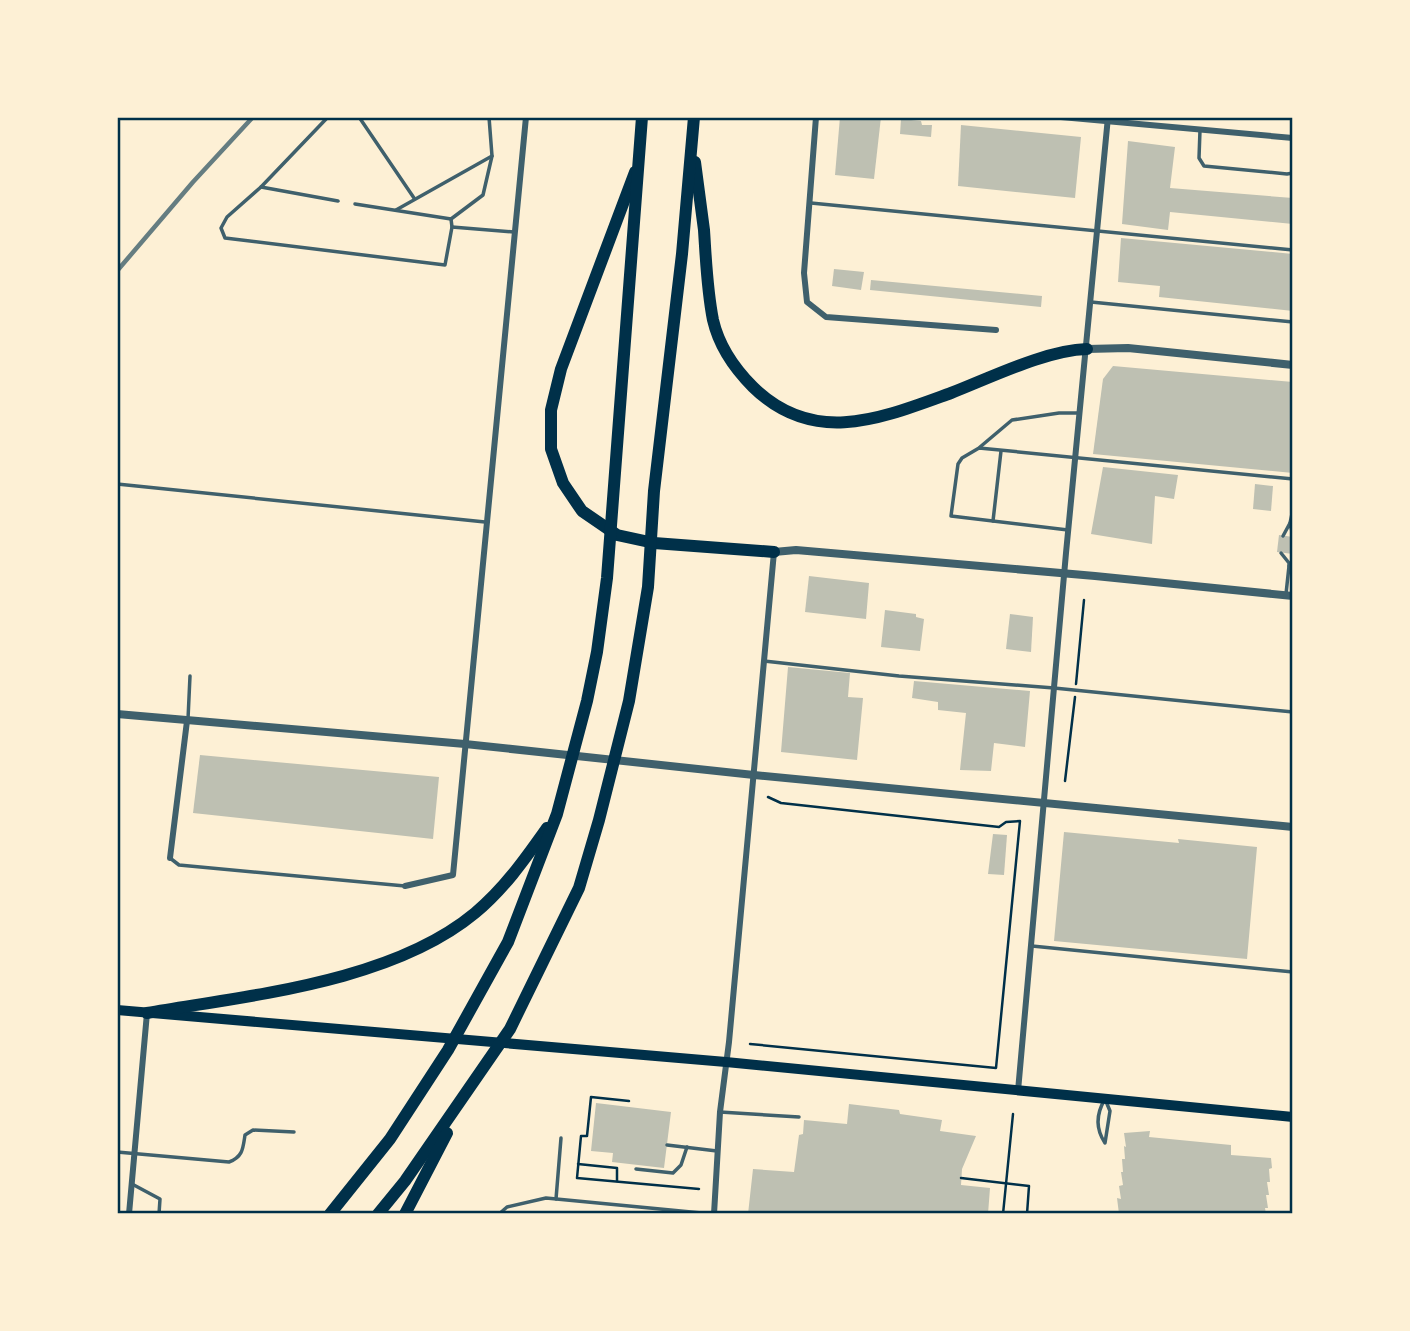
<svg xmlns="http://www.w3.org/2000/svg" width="1410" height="1331" viewBox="0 0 1410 1331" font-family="'DejaVu Sans',sans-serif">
  <rect width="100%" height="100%" fill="#fdf0d5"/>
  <g fill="#bec0b2">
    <polygon points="840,117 881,117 874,179 835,175"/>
    <polygon points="901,119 921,121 922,125 932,125 931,137 900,134"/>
    <polygon points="961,125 1081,137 1075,198 958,186"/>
    <polygon points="1128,141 1175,147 1170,188 1293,198 1293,224 1170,212 1168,230 1122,224"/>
    <polygon points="1121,238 1293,254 1293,311 1159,297 1160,286 1118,282"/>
    <polygon points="834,269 864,272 861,290 832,286"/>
    <polygon points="871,280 1042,296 1041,307 870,290"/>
    <polygon points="1113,366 1293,382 1293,473 1093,454 1103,379"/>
    <polygon points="1103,467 1178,475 1174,499 1155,496 1152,544 1091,534"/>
    <polygon points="1255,484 1273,486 1271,511 1253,509"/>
    <polygon points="1279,535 1293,537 1293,554 1277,552"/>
    <polygon points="809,576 869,583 866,619 805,612"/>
    <polygon points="885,610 916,614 916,617 924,619 920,651 881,647"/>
    <polygon points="1010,614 1033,617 1031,652 1006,649"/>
    <polygon points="788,667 850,673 848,697 863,698 857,760 781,752"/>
    <polygon points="914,681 1030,691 1025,747 994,743 991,771 960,770 966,713 938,710 938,702 912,698"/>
    <polygon points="200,755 439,777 433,839 193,813"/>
    <polygon points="1064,832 1179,843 1178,839 1257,847 1247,959 1054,941"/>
    <polygon points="993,834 1007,835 1004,875 988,874"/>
    <polygon points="596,1103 671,1112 664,1168 612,1162 613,1153 591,1151"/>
    <polygon points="849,1104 899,1110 900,1114 942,1120 940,1131 976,1136 962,1169 961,1185 990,1188 988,1214 748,1214 753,1169 794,1172 799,1135 803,1134 804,1120 847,1124"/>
    <polygon points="1150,1131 1149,1137 1231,1145 1231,1155 1271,1158 1272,1168 1269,1169 1270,1182 1267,1182 1269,1195 1266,1195 1268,1208 1265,1208 1266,1214 1119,1214 1117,1198 1121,1199 1119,1186 1123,1185 1121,1172 1123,1172 1122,1159 1125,1159 1124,1146 1126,1147 1124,1133"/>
  </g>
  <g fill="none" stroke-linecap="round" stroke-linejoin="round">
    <g stroke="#003049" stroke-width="2.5">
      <polyline points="1076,684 1084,600"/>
      <polyline points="1065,781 1075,697"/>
      <polyline points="750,1044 996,1068 1020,821 1006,822 999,827 781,803 768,797"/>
      <polyline points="629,1101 591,1097 587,1136 581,1136 577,1178 699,1189"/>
      <polyline points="578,1164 617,1168 617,1181"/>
      <polyline points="961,1178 1029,1186 1027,1214"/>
      <polyline points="1003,1214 1013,1114"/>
    </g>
    <g stroke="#3f606c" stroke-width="3.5">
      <polyline points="328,117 261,187 227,217 221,228 225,238 445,265 452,227 451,219"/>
      <polyline points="359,117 414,198"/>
      <polyline points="1200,130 1199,158 1204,166 1287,174 1293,173"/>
      <polyline points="261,187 338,201"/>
      <polyline points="811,203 1293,250"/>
      <polyline points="355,204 451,219 483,195 492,156 489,117"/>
      <polyline points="396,210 492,156"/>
      <polyline points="452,227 514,232"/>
      <polyline points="1091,302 1293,322"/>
      <polyline points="980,447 1012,420 1059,413 1080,413"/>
      <polyline points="117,484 485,522"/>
      <polyline points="993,521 1001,451"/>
      <polyline points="1290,523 1293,509"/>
      <polyline points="1068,530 951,516 958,464 962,458 979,448 1293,479"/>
      <polyline points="1283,536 1290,523 1293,536"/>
      <polyline points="1281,553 1289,563 1289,566"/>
      <polyline points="1286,594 1289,566 1293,566"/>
      <polyline points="764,661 899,676 1054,688 1293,712"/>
      <polyline points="188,719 190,676"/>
      <polyline points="170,858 179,865 405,886"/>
      <polyline points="1032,946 1293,972"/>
      <path d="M1105,1099L1110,1111L1105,1143C1095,1128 1096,1114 1105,1099Z"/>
      <polyline points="720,1112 799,1117"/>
      <polyline points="667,1145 717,1151"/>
      <path d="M117,1152L229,1162C243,1157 243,1148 245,1135L253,1130L294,1132"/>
      <polyline points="636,1169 673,1173 681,1165 687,1147"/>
      <polyline points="132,1184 160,1199 159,1214"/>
      <polyline points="556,1199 561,1138"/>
      <polyline points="499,1214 507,1207 546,1198 712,1214"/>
    </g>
    <g stroke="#3f606c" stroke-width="6">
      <polyline points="816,117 804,273 807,302 826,317 996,330"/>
      <polyline points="1061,117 1293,138"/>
      <polyline points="170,858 187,721"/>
      <polyline points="405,886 453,875 526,117"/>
      <polyline points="1018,1091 1066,553 1108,117"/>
      <polyline points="129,1214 147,1013"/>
      <polyline points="714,1214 720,1112 729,1042 774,552"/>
    </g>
    <g stroke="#3f606c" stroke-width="8">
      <polyline points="1087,349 1128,348 1293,365"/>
      <polyline points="774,552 796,550 1095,576 1293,596"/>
      <polyline points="117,714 465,744 754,775 1293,827"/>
    </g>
    <polyline stroke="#003049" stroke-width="10" points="117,1010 726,1062 1293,1117"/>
    <g stroke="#003049" stroke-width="12">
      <path d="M695,162C698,184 701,207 704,230C706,260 707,290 713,320C719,346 734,368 753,387C814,447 882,418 951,393C990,378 1046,350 1087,349"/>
      <polyline points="635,172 561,369 551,410 551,449 563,483 582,511 617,535 654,543 774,552"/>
      <path d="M147,1013C251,995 392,982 475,913C504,889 525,859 547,828"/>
      <polyline points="330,1214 390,1139 448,1050 508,942 557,814 587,701 597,652 607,578 642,117"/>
      <polyline points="378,1214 405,1181 510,1029 579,888 599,820 629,701 648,587 654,491 682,254 694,117"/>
      <polyline points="405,1214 447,1133"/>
    </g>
    <polyline stroke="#657d81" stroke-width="4.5" points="117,271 193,182 253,117"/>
  </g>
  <rect width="1410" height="1331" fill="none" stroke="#fdf0d5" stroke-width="238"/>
  <rect x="119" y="119" width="1172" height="1093" fill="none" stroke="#003049" stroke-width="2.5"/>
</svg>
